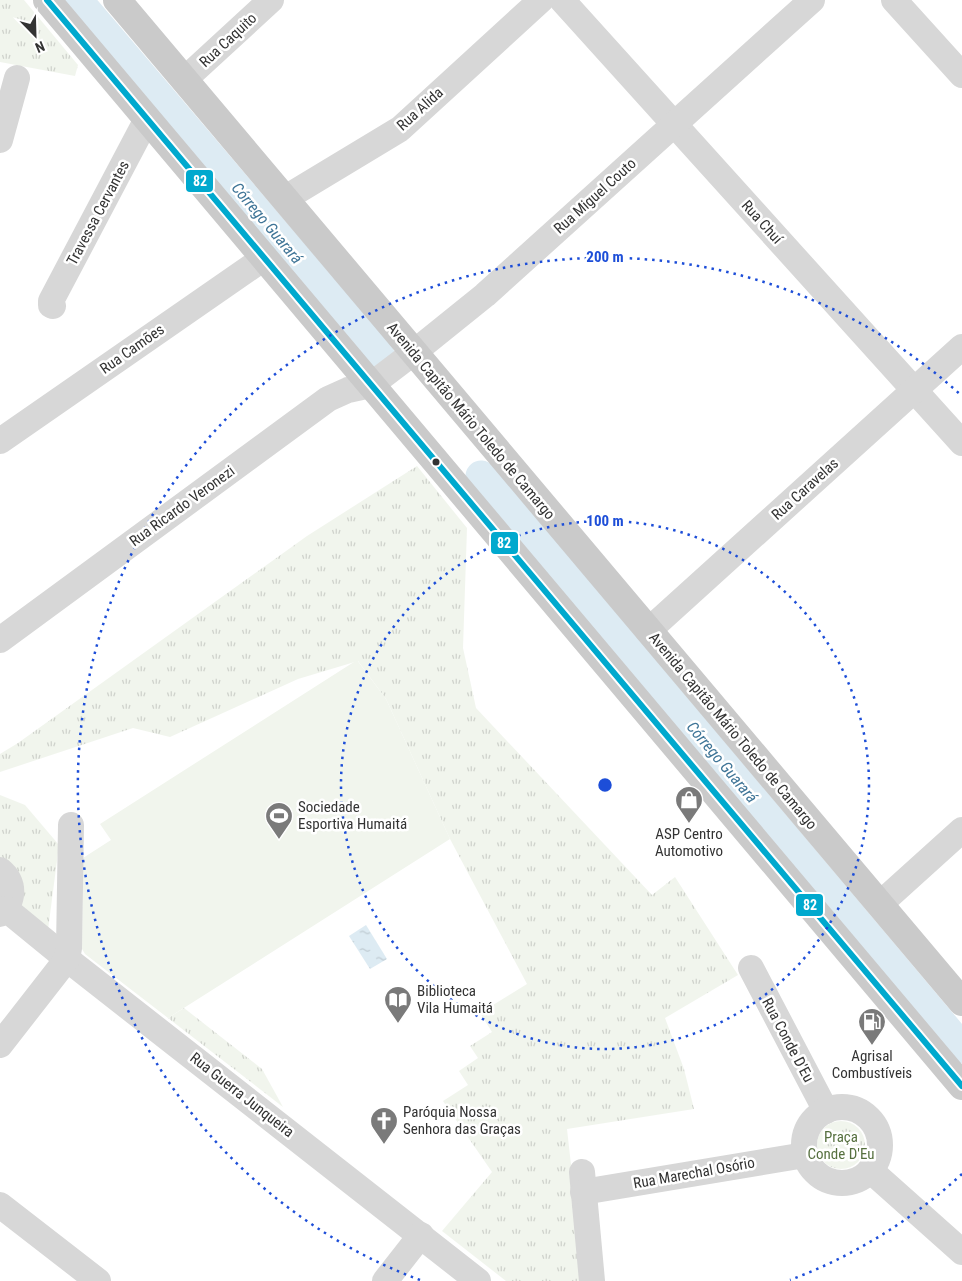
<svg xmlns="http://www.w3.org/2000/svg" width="962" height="1281" viewBox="0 0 962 1281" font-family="'Roboto Condensed',sans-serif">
  <defs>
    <pattern id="grass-tufts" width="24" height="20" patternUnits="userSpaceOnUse" patternTransform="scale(1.25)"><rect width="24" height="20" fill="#f1f5ed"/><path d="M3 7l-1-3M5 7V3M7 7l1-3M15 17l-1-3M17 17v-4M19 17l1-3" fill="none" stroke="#cfd2cc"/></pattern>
    <pattern id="water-ripples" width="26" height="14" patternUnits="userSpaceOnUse" patternTransform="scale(1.25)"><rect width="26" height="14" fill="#ddebf3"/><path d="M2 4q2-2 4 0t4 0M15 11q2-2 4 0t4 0" fill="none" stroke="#becad1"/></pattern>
  </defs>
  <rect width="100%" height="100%" fill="#fff"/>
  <g fill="url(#grass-tufts)">
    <polygon points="0,0 24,0 78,65 75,76 0,62"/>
    <polygon points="417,466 467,528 463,648 476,708 652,895 675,877 738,975 665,1018 684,1069 694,1109 567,1129 584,1281 506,1281 442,1231 492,1172 443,1101 468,1085 459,1071 478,1058 470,1046 492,1032 480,1013 527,984 450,839 386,699 358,661 298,679 170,737 133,728 0,772 0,754 18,743 307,536"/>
    <polygon points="0,795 25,805 59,845 48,930 23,910 0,860"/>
    <polygon points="184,1008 262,1069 283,1107 168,1018"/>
    <circle cx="841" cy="1145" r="24"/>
  </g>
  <polygon fill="#f1f5ed" points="357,660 386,699 450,839 168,1018 85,954 82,949 83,858 111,840 100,824"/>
  <polygon fill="url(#water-ripples)" points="366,925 387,959 370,969 349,936"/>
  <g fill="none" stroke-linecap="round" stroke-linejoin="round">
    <g stroke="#ddebf3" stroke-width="31">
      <polyline points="77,0 379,355"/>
      <polyline points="481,476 962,1048"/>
    </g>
    <g stroke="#d7d7d7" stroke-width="26">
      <polyline points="562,0 962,443"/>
      <polyline points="894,0 962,75"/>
      <polyline points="184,80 271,0"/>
      <polyline points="0,140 17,78"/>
      <polyline points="284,199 400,129 541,0"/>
      <polyline points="53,306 51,305 51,301 147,119"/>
      <polyline points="0,441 264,258"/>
      <polyline points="648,631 962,347"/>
      <polyline points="0,640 328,399 348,390 371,385 413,353 485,295 812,0"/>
      <path d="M0,870C16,883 14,902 0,914"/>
      <polyline points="880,904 962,830"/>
      <polyline points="6,909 67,959 478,1281"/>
      <polyline points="751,968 826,1111"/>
      <polyline points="0,1045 67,959 69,948 71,825"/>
      <circle cx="842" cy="1145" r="38"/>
      <polyline points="870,1170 962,1252"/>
      <polyline points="582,1172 592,1281"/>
      <polyline points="583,1192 805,1155"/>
      <polyline points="0,1205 98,1281"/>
      <polyline points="385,1281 421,1235"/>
    </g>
    <g stroke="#cacaca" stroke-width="28">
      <polyline points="47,0 962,1086"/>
      <polyline points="117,0 962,1002"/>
    </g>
    <defs>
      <polyline id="bus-1" points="47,0 962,1086"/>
    </defs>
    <use href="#bus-1" stroke="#fff" stroke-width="10"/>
    <use href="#bus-1" stroke="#00a9ce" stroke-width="6"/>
  </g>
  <g fill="none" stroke="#1d4ed8" stroke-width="2.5" stroke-dasharray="2.5 5">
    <circle cx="605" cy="785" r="264"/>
    <path d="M962 1174A528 528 0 0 1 790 1280M420 1280A528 528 0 1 1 962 396"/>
  </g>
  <defs>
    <symbol id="shop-pin" viewBox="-11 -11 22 30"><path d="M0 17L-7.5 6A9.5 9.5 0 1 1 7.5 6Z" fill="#7a7a7a" stroke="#fff"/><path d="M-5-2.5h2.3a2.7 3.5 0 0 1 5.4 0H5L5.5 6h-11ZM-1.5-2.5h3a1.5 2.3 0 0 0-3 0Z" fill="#fff"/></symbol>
    <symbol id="stadium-pin" viewBox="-11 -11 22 30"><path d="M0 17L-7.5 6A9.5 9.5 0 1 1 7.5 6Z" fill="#7a7a7a" stroke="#fff"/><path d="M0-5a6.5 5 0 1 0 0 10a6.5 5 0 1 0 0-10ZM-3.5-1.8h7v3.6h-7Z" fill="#fff"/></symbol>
    <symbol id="library-pin" viewBox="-11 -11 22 30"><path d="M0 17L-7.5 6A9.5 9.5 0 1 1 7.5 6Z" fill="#7a7a7a" stroke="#fff"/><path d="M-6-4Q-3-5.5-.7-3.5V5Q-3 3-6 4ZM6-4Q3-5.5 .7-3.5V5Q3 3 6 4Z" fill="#fff"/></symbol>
    <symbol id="fuel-pin" viewBox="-11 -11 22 30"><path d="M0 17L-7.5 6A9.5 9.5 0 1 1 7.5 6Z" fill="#7a7a7a" stroke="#fff"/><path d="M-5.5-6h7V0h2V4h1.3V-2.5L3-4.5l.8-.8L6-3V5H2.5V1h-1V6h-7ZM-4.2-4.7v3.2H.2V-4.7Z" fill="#fff"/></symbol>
    <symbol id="church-pin" viewBox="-11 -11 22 30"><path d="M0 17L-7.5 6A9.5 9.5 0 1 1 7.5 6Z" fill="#7a7a7a" stroke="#fff"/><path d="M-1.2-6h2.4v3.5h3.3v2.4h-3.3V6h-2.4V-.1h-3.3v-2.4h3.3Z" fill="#fff"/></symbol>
  </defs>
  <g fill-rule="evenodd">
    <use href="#shop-pin" x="673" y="784" width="32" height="43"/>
    <use href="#stadium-pin" x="263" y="800" width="32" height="43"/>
    <use href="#library-pin" x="382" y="984" width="32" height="43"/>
    <use href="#fuel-pin" x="856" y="1006" width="32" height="43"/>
    <use href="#church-pin" x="368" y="1105" width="32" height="43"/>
  </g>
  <circle fill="#333" stroke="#fff" stroke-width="2" cx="436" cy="462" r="4.5"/>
  <g text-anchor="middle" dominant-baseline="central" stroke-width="5" stroke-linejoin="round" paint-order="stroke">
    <g font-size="15" fill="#333" stroke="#fff">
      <text transform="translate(228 40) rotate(-43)">Rua Caquito</text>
      <text transform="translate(420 109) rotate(-42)">Rua Alida</text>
      <text transform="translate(595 196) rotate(-42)">Rua Miguel Couto</text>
      <text transform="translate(98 213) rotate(-62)">Travessa Cervantes</text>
      <text transform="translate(762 222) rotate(48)">Rua Chuí</text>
      <text transform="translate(132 349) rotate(-35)">Rua Camões</text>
      <text transform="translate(471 421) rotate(50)">Avenida Capitão Mário Toledo de Camargo</text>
      <text transform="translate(805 489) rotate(-42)">Rua Caravelas</text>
      <text transform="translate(182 506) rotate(-36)">Rua Ricardo Veronezi</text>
      <text transform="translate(733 731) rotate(50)">Avenida Capitão Mário Toledo de Camargo</text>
      <text transform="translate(788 1040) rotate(62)">Rua Conde D'Eu</text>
      <text transform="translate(242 1095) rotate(38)">Rua Guerra Junqueira</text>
      <text transform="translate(694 1173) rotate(-10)">Rua Marechal Osório</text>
    </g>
    <g font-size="15" fill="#333" stroke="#fff" text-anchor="start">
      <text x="298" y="807">Sociedade<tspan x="298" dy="17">Esportiva Humaitá</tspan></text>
      <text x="689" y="834" text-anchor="middle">ASP Centro<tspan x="689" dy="17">Automotivo</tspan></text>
      <text x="417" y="991">Biblioteca<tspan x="417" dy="17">Vila Humaitá</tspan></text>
      <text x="872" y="1056" text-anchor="middle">Agrisal<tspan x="872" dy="17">Combustíveis</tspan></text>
      <text x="403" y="1112">Paróquia Nossa<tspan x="403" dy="17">Senhora das Graças</tspan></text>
    </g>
    <g font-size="15" fill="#56703f" stroke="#fff">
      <text x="841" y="1137">Praça<tspan x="841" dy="17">Conde D'Eu</tspan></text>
    </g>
    <g font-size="16" font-style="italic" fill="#3f7597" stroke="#fff">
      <text transform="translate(267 223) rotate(50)">Córrego Guarará</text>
      <text transform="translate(722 762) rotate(50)">Córrego Guarará</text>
    </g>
  </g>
  <circle cx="605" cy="785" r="8" fill="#1d4ed8" stroke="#fff" stroke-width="2.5"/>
  <g font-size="15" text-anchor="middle" font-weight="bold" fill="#1d4ed8" stroke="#fff" stroke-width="5" stroke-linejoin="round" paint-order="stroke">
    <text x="605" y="262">200 m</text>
    <text x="605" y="526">100 m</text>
  </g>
  <g stroke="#fff" stroke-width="2">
    <rect x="185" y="169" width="29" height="24" rx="5" fill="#00a9ce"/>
    <rect x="490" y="531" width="29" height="24" rx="5" fill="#00a9ce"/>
    <rect x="795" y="893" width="29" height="24" rx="5" fill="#00a9ce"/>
  </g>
  <g font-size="14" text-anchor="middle" font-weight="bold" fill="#fff">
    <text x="200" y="186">82</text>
    <text x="504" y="548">82</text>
    <text x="810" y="910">82</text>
  </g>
  <g transform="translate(35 35) rotate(157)" stroke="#ffffff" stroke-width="4" paint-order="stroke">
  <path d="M0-4L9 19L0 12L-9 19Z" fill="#333333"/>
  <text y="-8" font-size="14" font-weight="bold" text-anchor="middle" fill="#333333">N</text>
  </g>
</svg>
